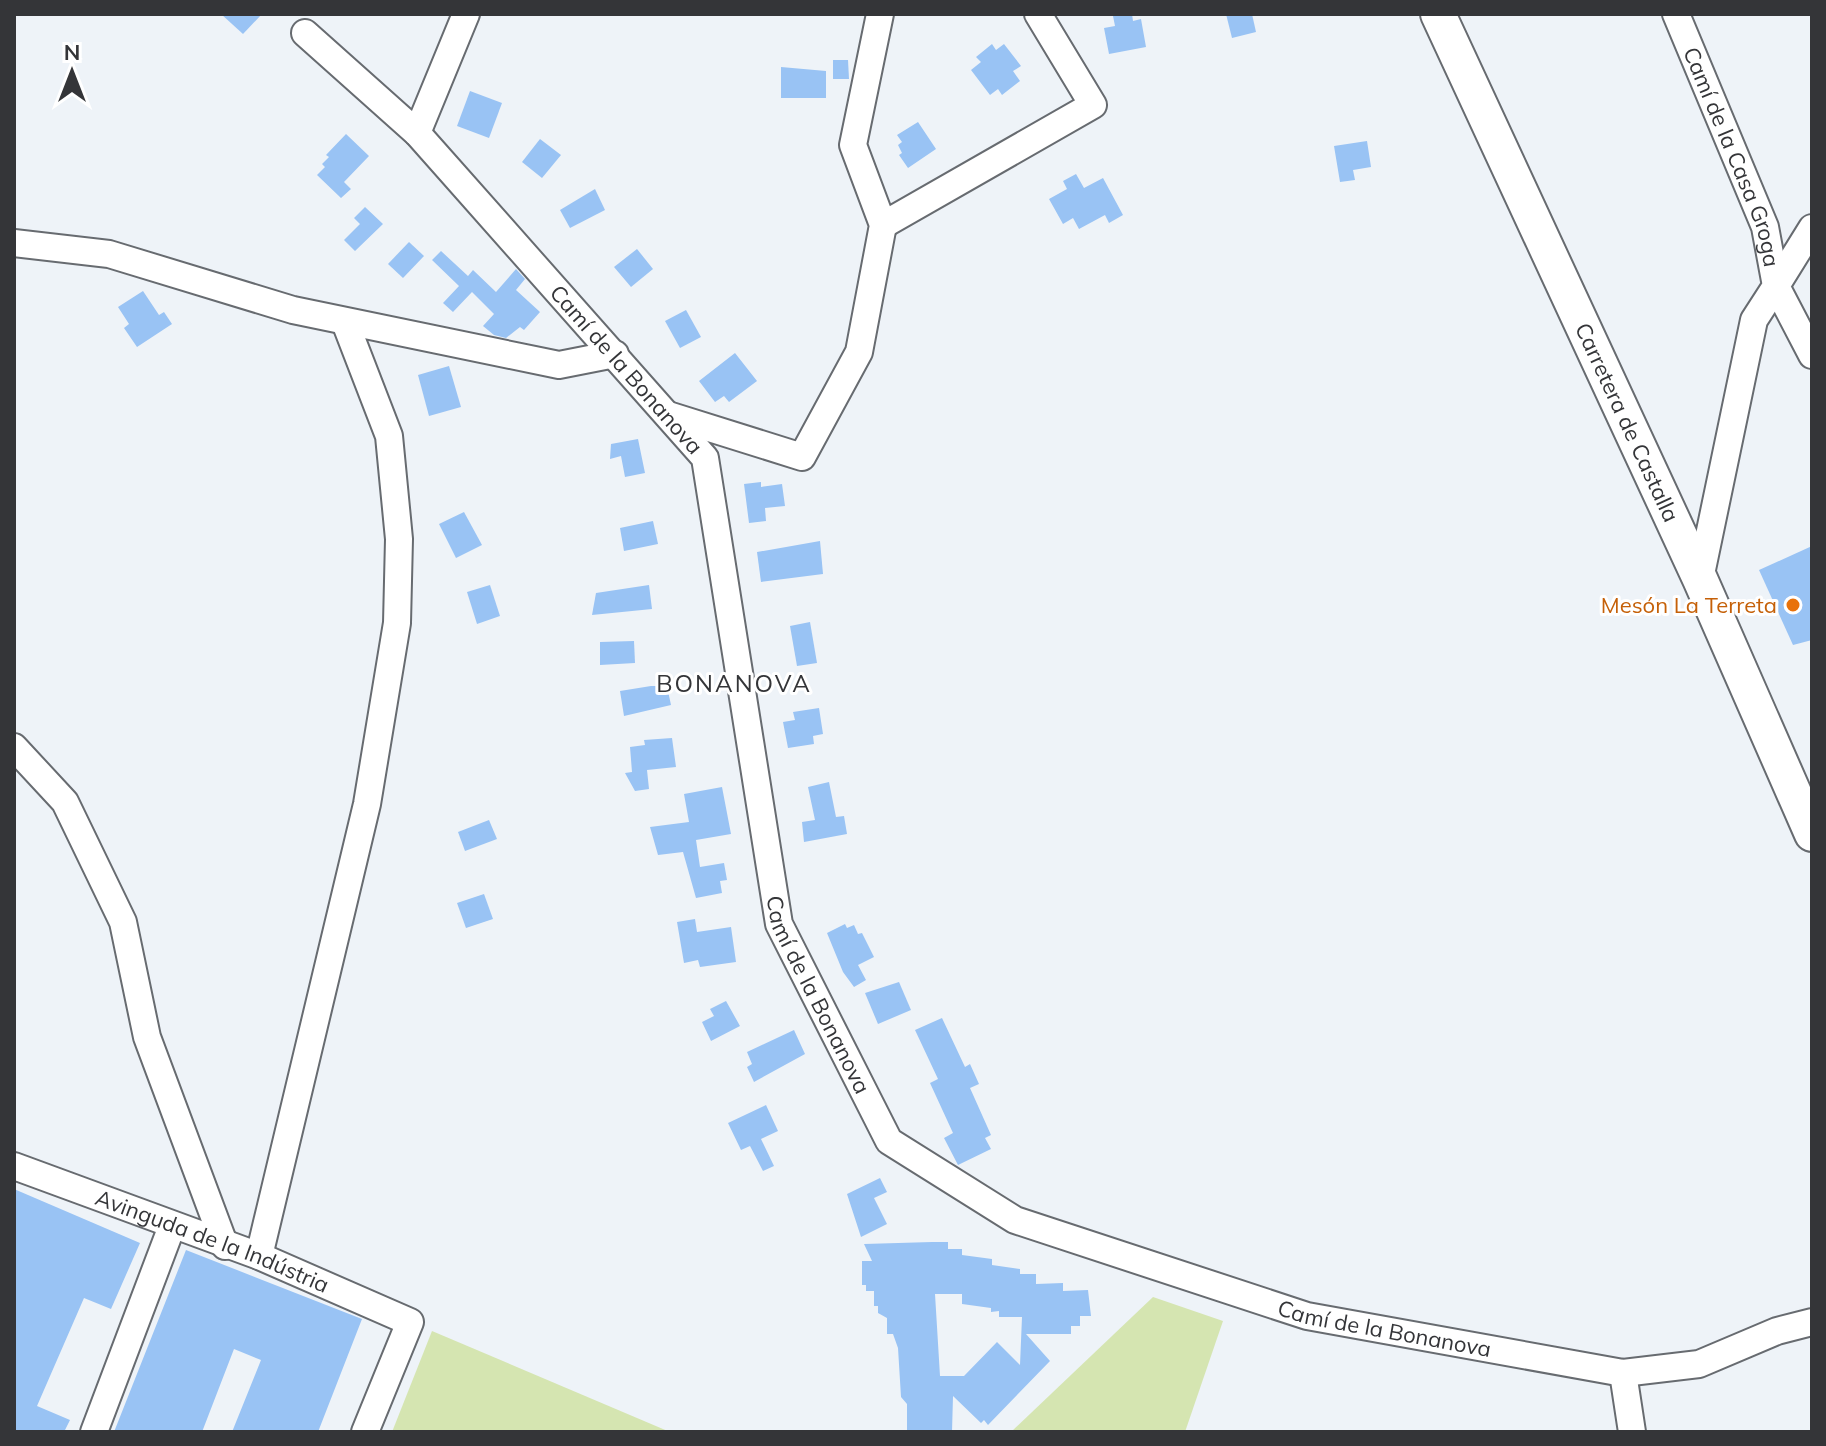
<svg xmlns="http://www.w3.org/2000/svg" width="1826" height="1446" viewBox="0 0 1826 1446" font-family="Mulish,sans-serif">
  <rect width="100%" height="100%" fill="#eef3f8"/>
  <g fill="#d5e5b1">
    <polygon points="1153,1297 1223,1321 1185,1432 1011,1432"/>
    <polygon points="432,1331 670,1432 392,1432"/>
  </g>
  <g fill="#99c3f4" fill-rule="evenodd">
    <polygon points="221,14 262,14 243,34"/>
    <polygon points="1132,14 1133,21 1141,19 1146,47 1109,54 1104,28 1115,26 1113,16"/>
    <polygon points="1226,14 1252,14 1256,32 1232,38"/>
    <polygon points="992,44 996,50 1004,44 1021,66 1013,71 1020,81 1002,95 998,89 990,95 971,70 981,62 976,57"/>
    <polygon points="833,60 848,60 849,79 833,79"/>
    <polygon points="781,67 826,71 826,98 781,98"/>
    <polygon points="470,91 502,103 489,138 457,126"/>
    <polygon points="918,122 936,149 908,168 899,155 902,153 898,145 902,142 897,135"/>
    <polygon points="346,134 369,156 344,182 351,189 341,198 317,175 325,167 322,164 329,157 326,155"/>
    <polygon points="540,139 561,155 542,178 522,162"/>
    <polygon points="1367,141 1371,167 1353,170 1355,180 1340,182 1334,146"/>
    <polygon points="1076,174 1084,188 1103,178 1123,215 1109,223 1105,215 1079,229 1073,218 1063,224 1049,199 1067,189 1063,181"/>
    <polygon points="595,189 605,210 570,228 560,210"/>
    <polygon points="365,207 383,224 355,251 344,240 360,224 354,218"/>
    <polygon points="409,242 424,256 403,278 388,264"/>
    <polygon points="637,249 653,269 631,287 614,267"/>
    <polygon points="441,251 468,276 473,270 496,292 516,269 525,279 516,290 540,312 524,330 520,327 506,338 494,335 483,326 494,314 472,292 453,312 443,303 459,286 432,260"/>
    <polygon points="143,291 159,315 164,312 172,324 137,347 124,328 129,324 118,307"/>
    <polygon points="686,310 701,337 680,348 665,321"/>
    <polygon points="735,353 757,381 729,402 724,396 715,402 699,381"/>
    <polygon points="449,366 461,407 429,416 418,375"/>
    <polygon points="638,439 645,473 625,477 621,456 610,459 611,444"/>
    <polygon points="761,482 761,487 782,484 785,506 765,508 766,521 749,523 744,484"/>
    <polygon points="464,512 482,545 456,558 439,524"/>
    <polygon points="653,521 658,544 624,551 620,528"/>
    <polygon points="820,541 823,574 761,582 757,552"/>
    <polygon points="1812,546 1812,640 1793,645 1759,570"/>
    <polygon points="490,585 500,616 477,624 467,592"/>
    <polygon points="649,585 652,609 592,615 596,593"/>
    <polygon points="810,622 817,663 797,666 790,626"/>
    <polygon points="634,641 635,663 600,665 600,642"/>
    <polygon points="651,686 660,686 661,692 668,691 671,705 624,716 620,691"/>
    <polygon points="819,708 823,734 813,736 814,744 788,748 783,722 795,720 793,712"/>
    <polygon points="672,738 676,767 647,770 649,789 635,791 625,773 632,772 630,747 645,745 644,740"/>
    <polygon points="829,782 836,817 844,816 847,834 804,842 802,822 815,820 808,787"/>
    <polygon points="722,787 731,834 696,840 700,867 724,863 727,880 720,881 722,893 696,898 683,852 658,855 650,827 689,822 684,794"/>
    <polygon points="489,820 497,839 465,851 458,832"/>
    <polygon points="484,894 493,919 466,928 457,903"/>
    <polygon points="695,919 697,932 731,927 736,962 700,967 698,960 684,963 677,922"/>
    <polygon points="845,924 847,928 854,925 858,934 862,933 874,957 858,965 866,980 854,987 843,972 827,933"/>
    <polygon points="899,982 911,1010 878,1024 865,993"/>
    <polygon points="726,1001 740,1026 711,1041 702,1022 714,1016 710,1009"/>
    <polygon points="942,1018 965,1067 970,1064 979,1084 970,1088 991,1135 985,1138 991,1149 958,1165 944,1138 953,1133 930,1083 938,1079 915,1030"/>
    <polygon points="794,1030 805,1054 754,1082 747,1067 752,1064 747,1052"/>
    <polygon points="766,1105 778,1131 761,1139 774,1166 763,1171 750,1146 741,1150 728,1123"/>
    <polygon points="880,1178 887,1192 874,1198 887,1224 861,1237 847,1194"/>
    <polygon points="14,1189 140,1243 111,1309 84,1298 37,1406 70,1420 64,1432 14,1432"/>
    <path d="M932,1242H948V1249H962V1255L992,1259V1265L1020,1269V1274H1036V1284L1063,1283V1291L1088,1290L1091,1316H1080V1326H1071V1334H1026L1050,1361L988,1425L984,1420L981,1423L953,1396L952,1432H907V1404L901,1397L898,1348L893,1334H887V1318L878,1313V1306H874V1291H866V1285H862V1261H872L864,1244ZM935,1294H962V1304L991,1308V1312L999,1311V1317H1022L1020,1365L997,1342L964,1376H940Z"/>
    <polygon points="186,1250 362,1319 318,1432 232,1432 261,1360 234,1349 202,1432 114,1432"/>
  </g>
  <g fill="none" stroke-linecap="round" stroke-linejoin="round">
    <defs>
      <g id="minor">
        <path id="s1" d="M1676,14L1765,227L1776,286L1754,320L1700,579"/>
        <path id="s2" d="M305,33L417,133L705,458L779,924L889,1141L1015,1220L1307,1316L1623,1373L1699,1364L1777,1331L1812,1322"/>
        <polyline points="417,133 466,14"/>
        <polyline points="883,225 1093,105 1038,14"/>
        <polyline points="1812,228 1776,286 1812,355"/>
        <polyline points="14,243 109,254 293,310 559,365 615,354"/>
        <polyline points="668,415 802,457 859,352 883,225 853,145 880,14"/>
        <polyline points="14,747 65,802 123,922 147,1037 225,1246"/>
        <path id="s3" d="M14,1166L259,1256L410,1322L365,1432"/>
        <polyline points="259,1256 367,804 397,623 399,539 389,436 345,322"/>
        <polyline points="1623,1373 1632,1432"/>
        <polyline points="94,1432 172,1226"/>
      </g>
      <g id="major">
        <path id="s4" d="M1438,14L1700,579L1812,834"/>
      </g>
    </defs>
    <use href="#minor" stroke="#676b70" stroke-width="30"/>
    <use href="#major" stroke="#676b70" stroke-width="38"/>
    <use href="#minor" stroke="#fff" stroke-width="26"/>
    <use href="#major" stroke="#fff" stroke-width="34"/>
  </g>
  <circle fill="#e8710a" stroke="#fff" stroke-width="3" cx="1793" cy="605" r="8"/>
  <g text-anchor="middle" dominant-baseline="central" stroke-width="6" stroke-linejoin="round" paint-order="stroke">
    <g font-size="22" fill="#343538" stroke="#fff">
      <text stroke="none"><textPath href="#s1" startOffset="154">Camí de la Casa Groga</textPath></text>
      <text stroke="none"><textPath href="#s2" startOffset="466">Camí de la Bonanova</textPath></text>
      <text stroke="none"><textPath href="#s4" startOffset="450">Carretera de Castalla</textPath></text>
      <text stroke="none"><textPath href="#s2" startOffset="1136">Camí de la Bonanova</textPath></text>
      <text stroke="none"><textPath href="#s3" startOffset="212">Avinguda de la Indústria</textPath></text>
      <text stroke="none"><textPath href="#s2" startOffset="1834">Camí de la Bonanova</textPath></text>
    </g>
    <g font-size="22" fill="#c56008" stroke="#fff" text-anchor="end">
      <text x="1777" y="605">Mesón La Terreta</text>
    </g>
    <g font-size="24" letter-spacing="2" fill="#343538" stroke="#fff">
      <text x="734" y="683">BONANOVA</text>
    </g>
  </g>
  <rect width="1826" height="1446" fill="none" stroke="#343538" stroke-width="32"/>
  <g transform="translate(72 72)" stroke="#ffffff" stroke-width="6" paint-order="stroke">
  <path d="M0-6L14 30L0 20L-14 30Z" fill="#343538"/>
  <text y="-12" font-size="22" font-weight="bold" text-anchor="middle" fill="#343538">N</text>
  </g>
</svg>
